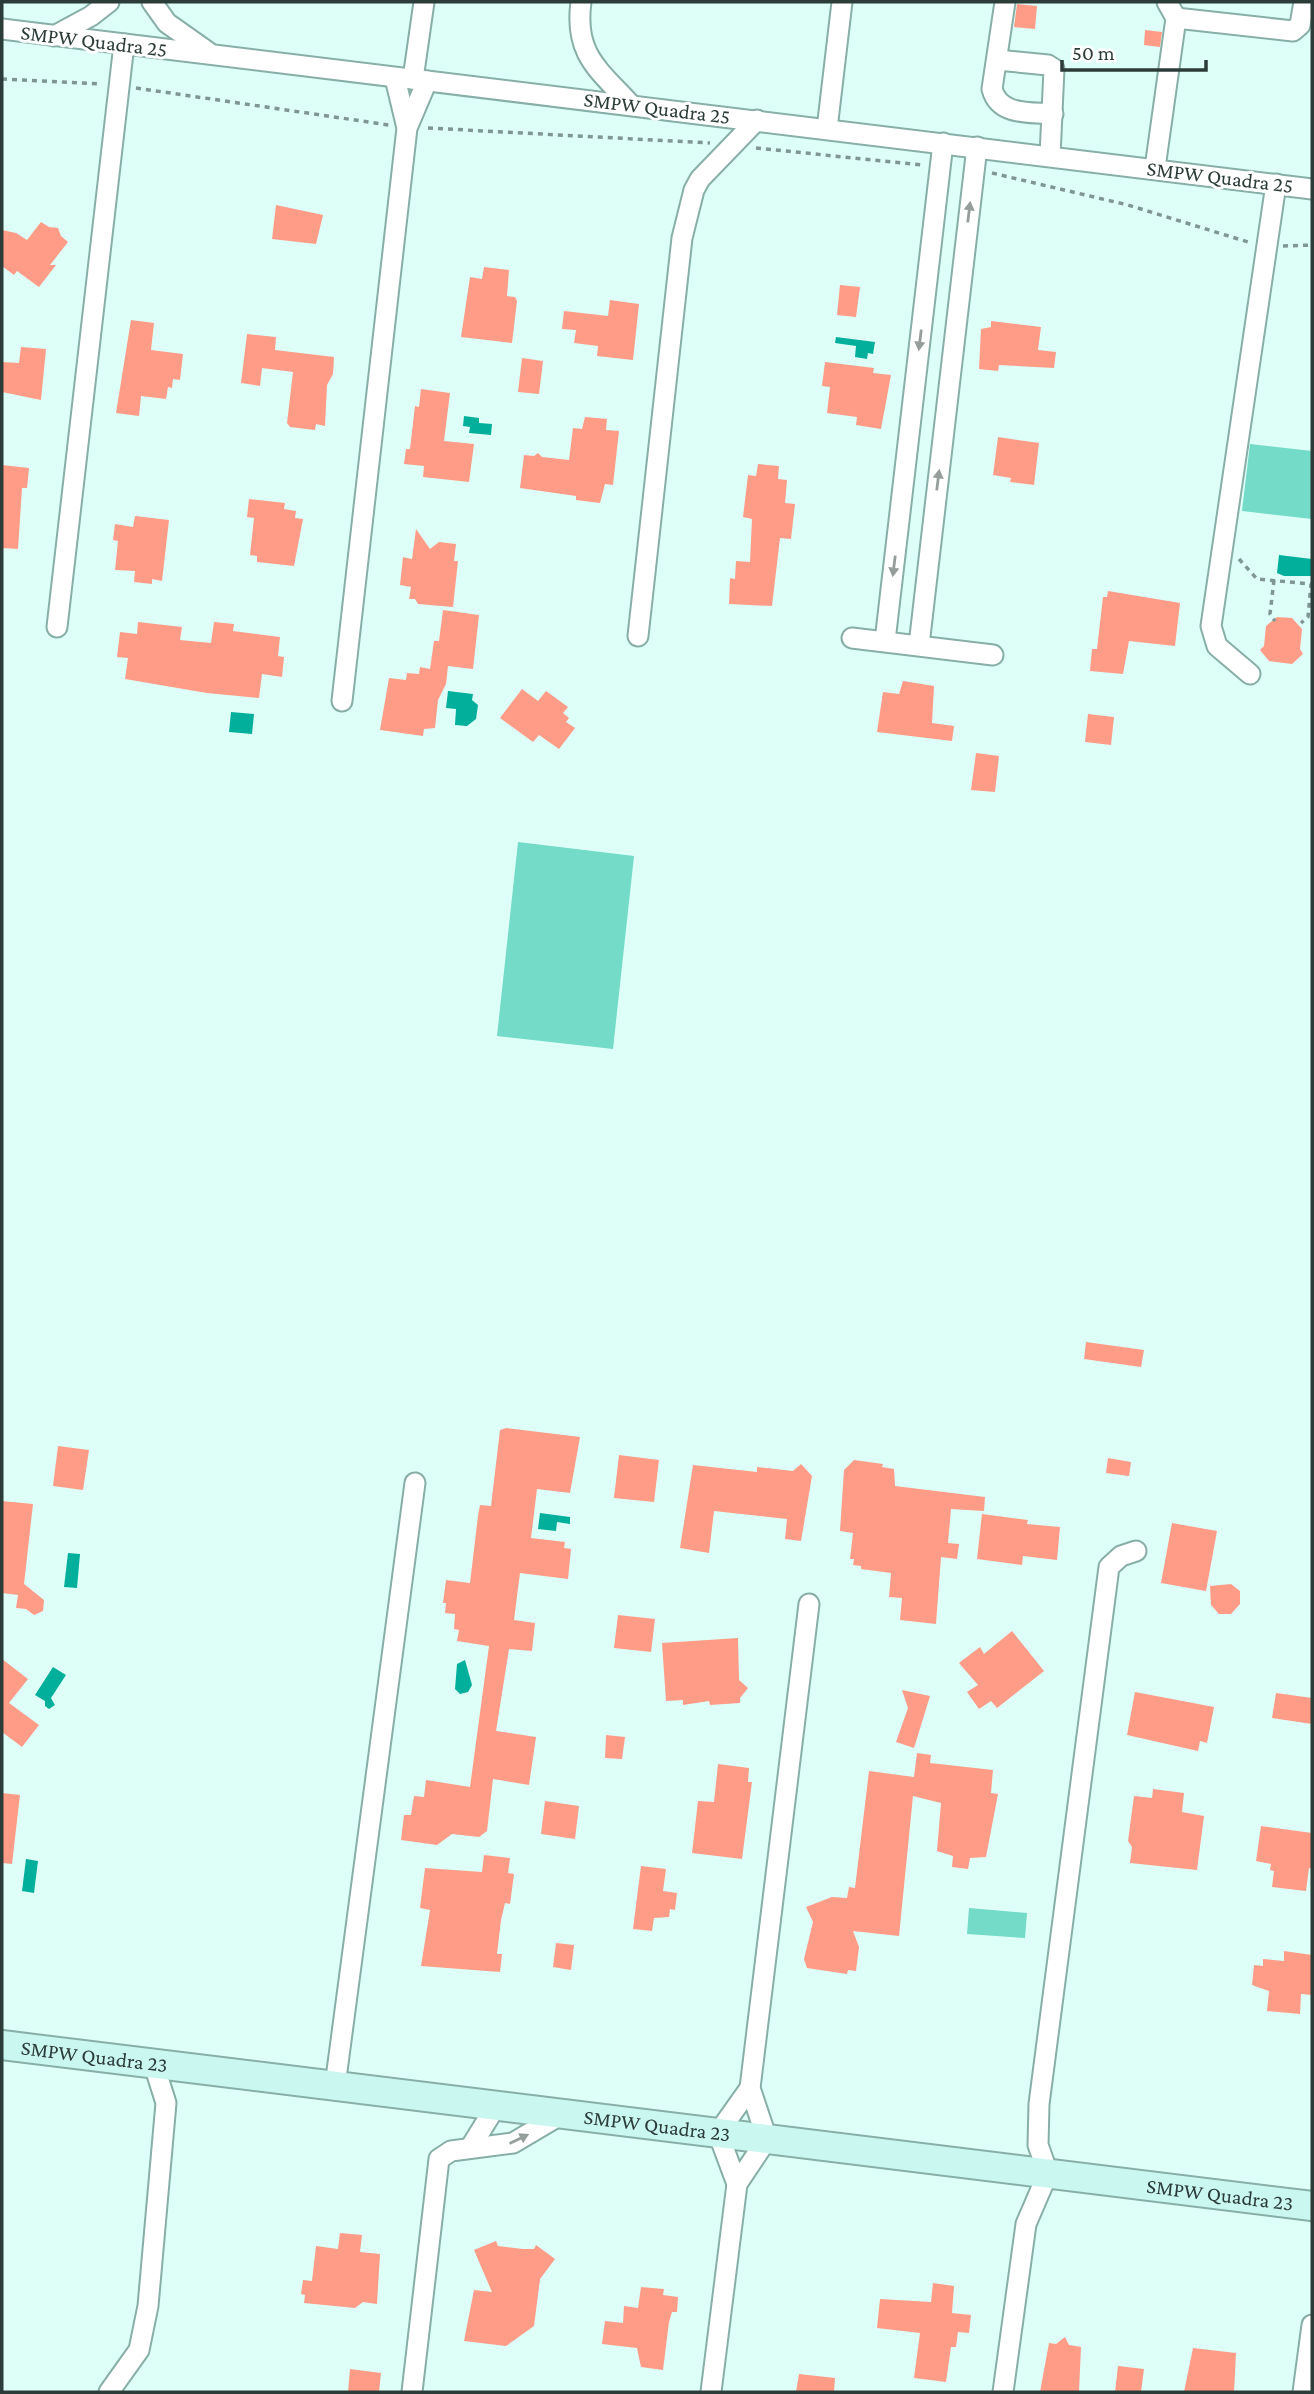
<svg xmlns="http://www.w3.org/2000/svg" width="1314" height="2394" viewBox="0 0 1314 2394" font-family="'Crimson Pro',serif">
  <rect width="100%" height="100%" fill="#defff8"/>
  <g fill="#73dbc8">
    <polygon points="1250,444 1312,451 1312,519 1242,511"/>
    <polygon points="518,842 634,856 613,1049 497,1036"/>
    <polygon points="969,1908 1027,1913 1025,1938 967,1934"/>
  </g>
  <g fill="#02af9b">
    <polygon points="836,337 875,342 873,354 868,353 867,359 855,357 856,346 835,343"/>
    <polygon points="464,416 479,418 479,423 492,424 491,435 469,433 470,427 463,426"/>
    <polygon points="1279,555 1312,559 1311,576 1284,576 1277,573"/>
    <polygon points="448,691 473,694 472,700 478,705 476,719 467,726 455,725 456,709 446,708"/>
    <polygon points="231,712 254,714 252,734 229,732"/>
    <polygon points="540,1513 570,1517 570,1524 557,1522 556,1531 538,1529"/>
    <polygon points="68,1553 80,1554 77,1588 64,1587"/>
    <polygon points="465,1660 472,1685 468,1692 460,1694 455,1689 457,1664"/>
    <polygon points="53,1667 66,1675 51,1698 55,1705 49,1709 45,1706 45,1701 35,1695"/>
    <polygon points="26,1859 38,1861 34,1893 22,1891"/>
  </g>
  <g fill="#fe9c87">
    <polygon points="1017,4 1037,6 1035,29 1014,27"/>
    <polygon points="1145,30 1162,32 1160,47 1144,45"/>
    <polygon points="276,205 323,215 316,244 272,239"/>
    <polygon points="41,222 49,227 58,228 61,236 68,242 50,265 56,265 39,287 17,271 14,275 2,266 2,230 16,233 27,240"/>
    <polygon points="484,267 509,270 507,296 515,297 517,301 512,343 461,337 470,277 482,279"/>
    <polygon points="840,285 860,287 856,317 837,315"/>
    <polygon points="610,300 639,304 633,360 597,356 598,346 574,343 576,330 562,329 564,311 608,316"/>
    <polygon points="131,320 154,323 151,350 183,354 180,380 173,379 172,388 168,387 166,399 141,396 139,416 116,413"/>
    <polygon points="991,321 1041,327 1038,350 1056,352 1054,368 999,365 998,371 979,369 981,329 991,327"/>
    <polygon points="247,334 276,337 275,350 334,357 333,374 327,385 325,426 316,424 315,430 290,427 287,423 293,372 262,368 260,386 241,383"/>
    <polygon points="21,347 46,349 41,400 2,392 2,362 19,363"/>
    <polygon points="522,358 543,361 539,394 518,392"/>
    <polygon points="825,362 874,368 873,373 891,375 881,429 856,425 857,417 827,413 830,387 822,386"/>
    <polygon points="421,389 450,393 444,441 474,444 469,482 423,477 424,466 404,464 406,449 410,449 415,406 419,407"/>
    <polygon points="585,417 607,419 606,430 619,431 613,485 605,484 600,503 576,500 576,496 520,488 524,455 534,456 538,453 542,457 569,460 573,428 582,429"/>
    <polygon points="998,437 1039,443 1034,485 1010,482 1011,478 993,475"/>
    <polygon points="758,464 779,466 778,479 787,480 785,503 795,504 791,539 780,538 772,606 729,604 730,578 735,579 736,561 750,562 752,519 743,517 748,475 756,476"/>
    <polygon points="2,465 29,468 27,488 22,488 18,549 2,548"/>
    <polygon points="249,499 285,503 284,509 296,511 295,518 303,519 294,566 257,562 257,556 250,555 254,518 247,517"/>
    <polygon points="135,516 169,520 162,581 152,579 152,584 134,582 135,571 115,570 118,541 113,540 115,524 133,527"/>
    <polygon points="416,529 430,549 439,542 456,544 454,561 458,561 453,607 418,604 415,599 409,599 411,587 400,585 403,557 412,559"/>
    <polygon points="1108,591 1180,603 1175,646 1129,641 1123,674 1090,671 1092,649 1097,649 1103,597 1107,597"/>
    <polygon points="443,610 479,615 473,669 448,666 446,684 438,700 435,728 424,729 423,736 380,730 389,678 406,680 407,673 419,674 420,667 430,669 434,641 439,641"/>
    <polygon points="1277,617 1292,618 1302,629 1300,649 1303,654 1292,664 1269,661 1260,650 1264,646 1266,626"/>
    <polygon points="138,622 182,627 180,640 211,643 214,622 234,624 233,631 280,637 278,656 284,657 282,677 262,674 259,698 207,693 125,679 128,658 117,657 120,632 137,634"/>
    <polygon points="903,681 934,686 932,723 954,726 952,741 877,732 883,692 899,694"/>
    <polygon points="522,689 538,701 546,691 568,707 563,713 569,718 566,722 575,728 559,749 539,735 533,742 500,718"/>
    <polygon points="1088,714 1114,717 1111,745 1085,742"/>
    <polygon points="976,753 999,756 995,792 971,790"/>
    <polygon points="1086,1342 1144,1350 1141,1367 1084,1359"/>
    <polygon points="506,1428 580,1437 570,1493 537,1489 531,1538 565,1542 564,1548 571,1549 568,1579 520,1573 514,1620 535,1623 532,1651 509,1649 496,1731 536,1737 529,1785 493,1779 487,1831 479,1837 452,1834 437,1845 401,1840 404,1815 411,1815 414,1796 424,1797 426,1780 470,1787 489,1646 457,1641 459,1630 454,1629 455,1614 445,1613 446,1603 443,1603 446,1580 470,1583 478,1516 480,1505 491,1506 500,1430"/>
    <polygon points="58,1446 89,1450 83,1490 53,1486"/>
    <polygon points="619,1455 659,1460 654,1502 614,1498"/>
    <polygon points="1108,1458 1131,1462 1129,1476 1106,1473"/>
    <polygon points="854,1460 883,1464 882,1467 894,1469 895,1486 985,1497 984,1511 951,1509 948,1543 959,1544 957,1559 941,1557 936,1624 900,1620 902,1598 889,1597 891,1573 861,1569 861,1566 853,1565 854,1559 850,1559 853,1533 840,1531 844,1470"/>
    <polygon points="801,1464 812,1476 801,1541 785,1539 787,1519 714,1511 709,1553 680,1548 693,1465 757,1472 757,1467 793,1471"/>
    <polygon points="2,1501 33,1504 24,1584 44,1600 43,1611 34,1615 26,1609 16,1608 18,1595 2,1593"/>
    <polygon points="982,1514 1028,1520 1027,1524 1060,1527 1057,1560 1023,1556 1022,1565 977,1559"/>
    <polygon points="1172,1523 1217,1531 1206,1591 1161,1583"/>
    <polygon points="1231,1584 1240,1591 1240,1604 1231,1614 1219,1614 1211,1605 1210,1586"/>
    <polygon points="618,1615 655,1619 651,1652 614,1648"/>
    <polygon points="1012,1631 1044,1671 997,1708 991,1701 979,1709 967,1692 978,1685 959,1663 980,1647 984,1654"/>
    <polygon points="738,1638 739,1680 748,1688 740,1698 740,1703 710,1705 709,1701 683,1705 683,1700 666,1701 662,1643"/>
    <polygon points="2,1659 28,1679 9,1703 39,1725 22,1747 2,1732"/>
    <polygon points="902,1690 930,1696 914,1748 896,1742 908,1708"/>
    <polygon points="1135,1692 1214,1707 1207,1743 1200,1741 1198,1751 1127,1735"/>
    <polygon points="1276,1693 1312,1698 1312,1724 1272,1718"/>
    <polygon points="606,1735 625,1737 622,1759 605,1758"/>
    <polygon points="917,1753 931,1755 930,1763 993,1770 991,1793 998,1794 986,1857 970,1858 968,1869 952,1867 953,1856 937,1851 941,1803 913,1796 899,1936 853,1931 859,1947 856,1971 848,1970 847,1974 807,1968 804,1959 813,1922 806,1907 832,1897 847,1898 849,1887 855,1888 869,1771 914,1777"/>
    <polygon points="718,1764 749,1768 748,1782 752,1782 742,1859 692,1853 698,1801 714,1802"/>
    <polygon points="1153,1789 1184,1793 1182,1812 1204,1816 1197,1870 1130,1863 1132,1847 1128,1841 1134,1796 1152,1798"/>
    <polygon points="2,1793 20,1795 12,1864 2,1863"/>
    <polygon points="545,1801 579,1806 575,1839 541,1834"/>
    <polygon points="1261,1826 1312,1833 1312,1869 1309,1868 1306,1891 1272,1887 1274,1871 1270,1870 1271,1864 1256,1861"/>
    <polygon points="484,1855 510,1858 508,1873 514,1874 510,1904 505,1903 501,1920 497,1954 502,1954 500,1972 421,1966 430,1910 420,1908 425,1868 482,1872"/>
    <polygon points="641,1866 666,1869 663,1891 677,1893 675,1910 670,1909 669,1917 654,1918 652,1931 633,1929"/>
    <polygon points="556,1943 574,1945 571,1970 553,1967"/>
    <polygon points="1284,1951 1312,1955 1312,1995 1301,1994 1300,2014 1267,2011 1269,1991 1252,1985 1254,1965 1263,1966 1263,1959 1284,1961"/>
    <polygon points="340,2233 362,2235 360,2252 380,2254 377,2304 363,2302 355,2308 304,2303 305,2295 301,2294 303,2280 312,2281 316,2246 338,2249"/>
    <polygon points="496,2241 498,2246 523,2249 534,2249 536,2245 555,2259 540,2279 534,2326 506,2346 464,2341 474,2290 492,2292 474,2250"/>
    <polygon points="933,2283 954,2286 952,2313 971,2315 969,2333 958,2332 956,2347 951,2347 946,2382 914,2378 920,2333 877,2328 880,2299 931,2302"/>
    <polygon points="641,2287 664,2289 663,2295 678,2297 677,2312 672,2312 669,2322 663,2370 641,2367 637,2348 602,2344 605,2321 623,2323 624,2306 638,2308"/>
    <polygon points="1065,2337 1069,2345 1081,2347 1079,2392 1040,2392 1049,2343 1056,2344"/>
    <polygon points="1193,2348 1236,2353 1234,2392 1184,2392"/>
    <polygon points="1118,2366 1144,2369 1141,2392 1115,2392"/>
    <polygon points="350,2369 381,2373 379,2392 348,2392"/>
    <polygon points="799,2374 835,2378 834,2392 796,2392"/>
  </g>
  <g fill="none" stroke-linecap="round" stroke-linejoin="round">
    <defs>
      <g id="street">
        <polyline points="152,2 167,23 208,52"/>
        <path d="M581,2C574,54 598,69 631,105"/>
        <path d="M1005,2L992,89C999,116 1030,112 1053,114"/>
        <polyline points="1176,18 1293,31 1300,25 1304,2"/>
        <polyline points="2,29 1312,189"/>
        <polyline points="54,36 91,16 109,2"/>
        <polyline points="997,60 1048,65 1054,69 1050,156"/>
        <polyline points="395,78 407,128"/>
        <polyline points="413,79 424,2"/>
        <polyline points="827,129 842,2"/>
        <polyline points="1155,168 1176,18 1167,2"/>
        <polyline points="57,627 124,44"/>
        <polyline points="638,636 682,238 694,190 700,179 757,120"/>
        <polyline points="852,638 993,655"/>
        <polyline points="885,641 943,143"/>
        <polyline points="919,645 977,147"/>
        <polyline points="1250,674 1217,646 1211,626 1276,184"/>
        <polyline points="342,701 407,128 427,81"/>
        <polyline points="335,2086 415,1483"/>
        <polyline points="470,2148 496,2106"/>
        <polyline points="737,2184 718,2133 750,2088"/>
        <polyline points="109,2392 139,2350 148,2306 166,2103 154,2065"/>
        <polyline points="412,2392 439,2159 451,2151 513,2143 562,2114"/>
        <polyline points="711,2392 737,2184 767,2139 750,2088 809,1604"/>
        <polyline points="1003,2392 1026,2224 1048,2173 1038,2145 1039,2104 1109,1567 1121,1556 1136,1551"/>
        <polyline points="1303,2392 1312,2325"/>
      </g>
      <g id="secondary">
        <path id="s1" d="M2,2045L1312,2206"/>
      </g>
    </defs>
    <use href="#street" stroke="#87afa7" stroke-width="23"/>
    <use href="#secondary" stroke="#87afa7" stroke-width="32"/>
    <g stroke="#7f9792" stroke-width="3.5" stroke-dasharray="5 5" stroke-linecap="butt">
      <polyline points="2,79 101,84"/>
      <polyline points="136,88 389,125"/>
      <polyline points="428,128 710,143"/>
      <polyline points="756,148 922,165"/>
      <polyline points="992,173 1128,205 1248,242"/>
      <polyline points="1283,246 1312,245"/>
      <polyline points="1239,559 1257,579 1311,584 1308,617 1301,623"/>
      <polyline points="1274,580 1270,614 1275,621"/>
    </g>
    <use href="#street" stroke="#fff" stroke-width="19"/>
    <use href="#secondary" stroke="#caf7f0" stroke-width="28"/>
  </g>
  <defs><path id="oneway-solid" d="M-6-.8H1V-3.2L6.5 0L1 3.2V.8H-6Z" transform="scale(1.75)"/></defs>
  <g fill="#969e9c">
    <use href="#oneway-solid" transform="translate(969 212) rotate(-83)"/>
    <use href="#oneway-solid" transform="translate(920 340) rotate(97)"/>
    <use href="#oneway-solid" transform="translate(938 480) rotate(-83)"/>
    <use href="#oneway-solid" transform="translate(894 566) rotate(97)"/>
    <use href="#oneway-solid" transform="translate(519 2139) rotate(-26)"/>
  </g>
  <g text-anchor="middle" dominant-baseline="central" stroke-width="6" stroke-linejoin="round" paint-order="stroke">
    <g font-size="21" fill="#2c3c39" stroke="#fff">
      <text transform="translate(94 41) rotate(7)">SMPW Quadra 25</text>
      <text transform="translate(657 108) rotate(7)">SMPW Quadra 25</text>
      <text transform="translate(1220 177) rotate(7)">SMPW Quadra 25</text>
      <text stroke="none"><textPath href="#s1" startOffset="93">SMPW Quadra 23</textPath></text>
      <text stroke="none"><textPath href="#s1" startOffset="660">SMPW Quadra 23</textPath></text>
      <text stroke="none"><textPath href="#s1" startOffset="1227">SMPW Quadra 23</textPath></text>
    </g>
  </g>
  <rect width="1314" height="2394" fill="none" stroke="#2c3c39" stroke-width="7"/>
  <path d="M1062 60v10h144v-10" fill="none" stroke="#2c3c39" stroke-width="3.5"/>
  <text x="1072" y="60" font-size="21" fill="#2c3c39" stroke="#ffffff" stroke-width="5" paint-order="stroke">50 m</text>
</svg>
